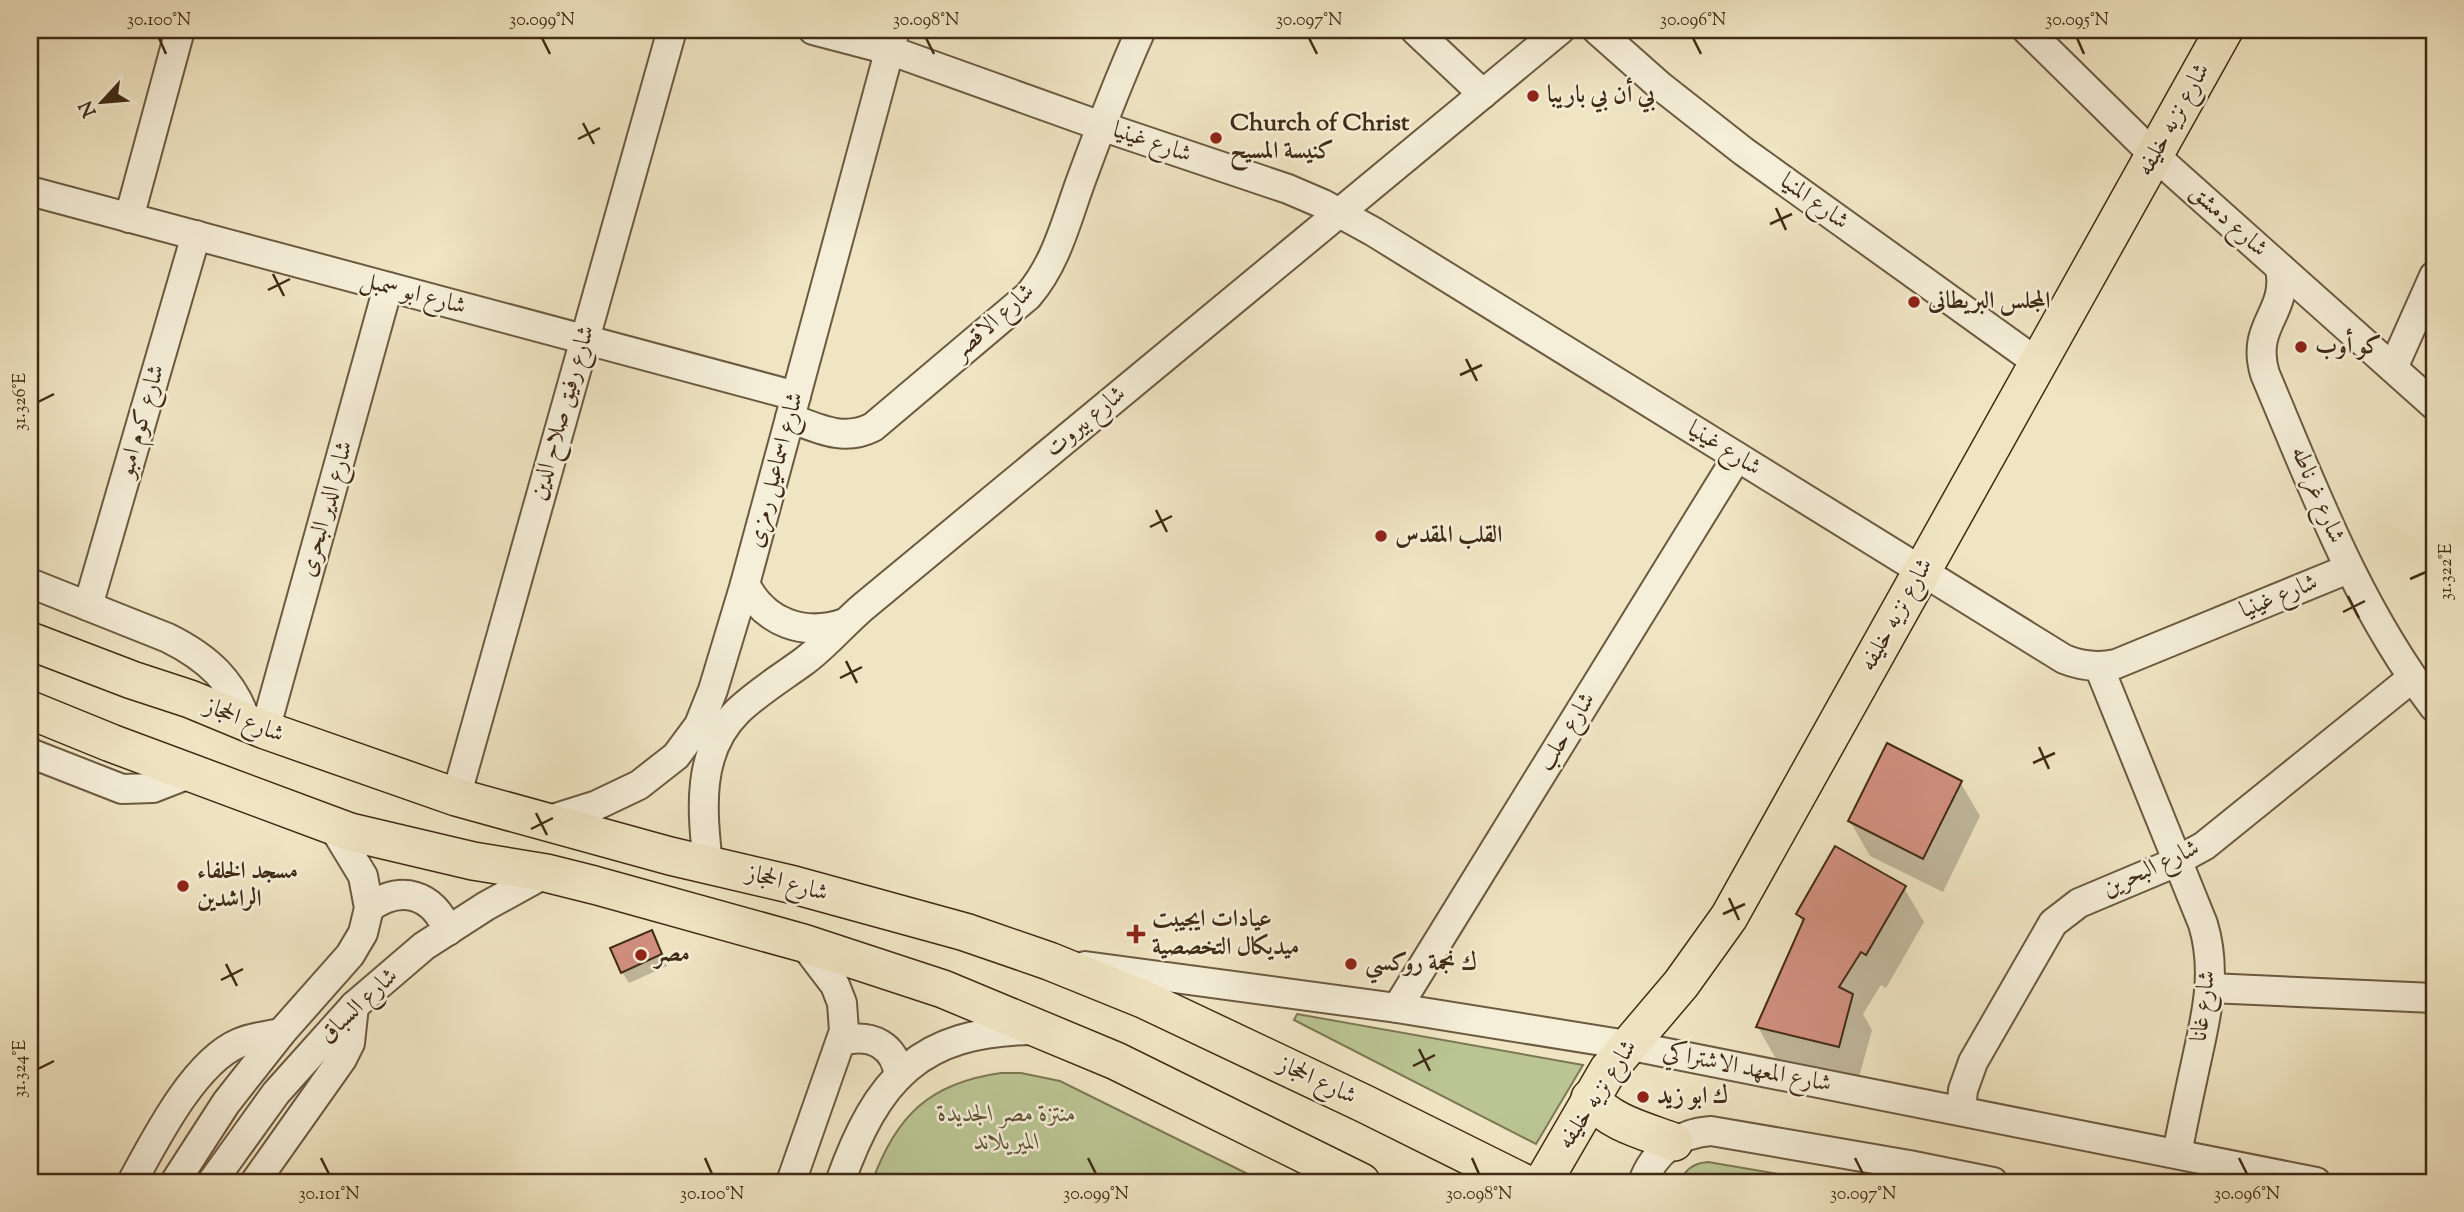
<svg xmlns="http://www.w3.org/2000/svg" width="2464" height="1212" viewBox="0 0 2464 1212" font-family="'Sorts Mill Goudy',Amiri,serif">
  <rect width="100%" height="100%" fill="#f0e5c3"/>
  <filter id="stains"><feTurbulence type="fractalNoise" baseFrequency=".00286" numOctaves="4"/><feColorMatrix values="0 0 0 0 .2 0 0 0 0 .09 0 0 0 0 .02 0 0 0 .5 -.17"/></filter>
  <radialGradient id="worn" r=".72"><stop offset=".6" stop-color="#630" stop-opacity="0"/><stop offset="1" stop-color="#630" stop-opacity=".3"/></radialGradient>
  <g fill="#bac593" stroke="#7d7854" stroke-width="2">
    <polygon points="1297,1014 1583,1065 1536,1144 1294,1020"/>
    <path d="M1001,1073H1021L1060,1081L1264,1182H872C896,1116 929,1083 1001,1073Z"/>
    <path d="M1708,1162L1825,1182H1680C1685,1169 1694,1163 1708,1162Z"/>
  </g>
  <g fill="#0003">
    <polygon points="1960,782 1980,816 1943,892 1870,856 1850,821"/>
    <polygon points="1904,888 1924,922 1886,988 1881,985 1863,1014 1872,1030 1858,1081 1777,1061 1758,1027 1803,924 1798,914"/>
    <polygon points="657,943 667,966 629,983 622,972"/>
  </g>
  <g fill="#d29080" stroke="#402b15" stroke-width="2">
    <polygon points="1887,743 1962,781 1923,859 1848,821"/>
    <polygon points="1835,846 1906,886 1866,955 1861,952 1839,987 1853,994 1839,1047 1756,1027 1804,919 1796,914"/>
    <polygon points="652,930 662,954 621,973 610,948"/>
  </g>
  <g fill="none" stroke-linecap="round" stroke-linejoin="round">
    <defs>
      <g id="minor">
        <path d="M813,30L889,50L1101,126L1288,189L1323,204L1374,232L2064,659C2081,666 2097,668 2116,664L2348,569"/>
        <polyline points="1415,30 1483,94"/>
        <polyline points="1597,30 1659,85 1743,151 2038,363"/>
        <polyline points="2027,30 2154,155 2434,405"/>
        <polyline points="30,191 796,396"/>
        <polyline points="129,218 180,30"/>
        <path d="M2280,268C2289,314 2250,324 2265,374C2314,490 2357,606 2434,707"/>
        <polyline points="2393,368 2434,276"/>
        <path d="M790,418C819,429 844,442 873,427L1028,296C1058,261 1067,217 1083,175C1101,126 1120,77 1141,30"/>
        <path d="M30,583L168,638C208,658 233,681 247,723"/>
        <path d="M745,584C765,623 804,637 845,623"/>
        <polyline points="88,606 196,235"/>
        <path d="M2099,667L2203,924C2217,970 2207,1013 2197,1058C2190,1090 2183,1122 2177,1154"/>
        <polyline points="265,730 388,287"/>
        <polyline points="30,753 122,789 153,788 194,772"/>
        <polyline points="456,797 672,30"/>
        <polyline points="543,822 597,805 639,785 676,756 699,725 713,690 745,584 895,30"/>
        <path d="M708,864C702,811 696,752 738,711C758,692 781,678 803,662C825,646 842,625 863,607L1560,30"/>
        <path d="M369,908C401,884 433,894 448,931"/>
        <polyline points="1085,966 1397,1008 1627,1045 2316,1182"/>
        <polyline points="2210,988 2434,998"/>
        <polyline points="1397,1008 1737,457"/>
        <path d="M842,1041C871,1033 895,1045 899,1076"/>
        <polyline points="1961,1111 1963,1090 1973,1062 2053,923 2079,903 2167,866 2204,846 2412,678"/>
        <path d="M132,1182C155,1140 194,1062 239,1043C252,1037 267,1036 281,1033"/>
        <polyline points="175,1182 226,1103 281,1033 350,955 363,933 369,908 363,876 332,825"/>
        <polyline points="212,1182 276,1093 354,1006 424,946 486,906 546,873"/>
        <polyline points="255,1182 342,1059 350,1043 354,1006"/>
        <polyline points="791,1182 844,1031 842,1003 835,985 803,943"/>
        <path d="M840,1182C877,1079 919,1031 1034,1030"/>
        <path d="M1643,1182C1654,1152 1679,1133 1711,1131L1909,1165L1993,1182"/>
      </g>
      <g id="major">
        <polyline points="30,641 132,680 190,699 265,730 456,797 670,856 794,885 965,932 1049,961 1143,999 1365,1104 1522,1182"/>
        <polyline points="30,710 111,743 350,832 473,861 546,873 594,885 803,943 943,989 1116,1061 1361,1182"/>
        <path d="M1590,1098C1610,1123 1645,1131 1674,1142"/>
        <polyline points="1543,1182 1608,1070 1681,984 1729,917 2224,30"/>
      </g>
    </defs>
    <use href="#minor" stroke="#6c5a40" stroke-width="32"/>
    <use href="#major" stroke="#402b15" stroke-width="40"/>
    <use href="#minor" stroke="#f5eed8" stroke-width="28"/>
    <use href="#major" stroke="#f0e5c3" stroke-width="37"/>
  </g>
  <path fill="none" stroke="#402b15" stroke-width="2.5" d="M159,38L166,54M542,38L550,54M926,38L934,54M1309,38L1317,54M1693,38L1701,54M2077,38L2084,54M583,123L594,144M578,139L600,128M1776,208L1786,230M1770,224L1792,214M273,274L284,296M268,290L290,279M1466,359L1477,381M1460,375L1482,365M38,402L54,394M1156,510L1167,532M1150,527L1172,516M2410,579L2426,572M2348,596L2359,618M2343,612L2365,601M846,661L857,683M840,678L862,667M2039,747L2049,769M2033,763L2055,753M536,813L547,835M531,829L553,818M1729,898L1739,920M1723,914L1745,904M226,964L237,986M221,980L243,969M1419,1049L1430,1071M1413,1066L1435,1055M38,1069L54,1061M321,1158L329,1174M705,1158L712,1174M1088,1158L1096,1174M1472,1158L1479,1174M1855,1158L1863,1174M2239,1158L2247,1174"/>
  <g fill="#8f2418" stroke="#f5eed8" stroke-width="2.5">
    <circle cx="1533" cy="96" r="7"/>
    <circle cx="1216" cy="138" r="7"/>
    <circle cx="1914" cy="302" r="7"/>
    <circle cx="2301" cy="347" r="7"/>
    <circle cx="1381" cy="536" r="7"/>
    <circle cx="183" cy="886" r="7"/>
    <path d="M1132.5 923.5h7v7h7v7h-7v7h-7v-7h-7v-7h7z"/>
    <circle cx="641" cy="955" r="7"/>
    <circle cx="1351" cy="964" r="7"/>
    <circle cx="1643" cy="1097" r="7"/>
  </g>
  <g text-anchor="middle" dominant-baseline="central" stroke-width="5" stroke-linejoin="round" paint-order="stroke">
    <g font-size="24" font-weight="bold" fill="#402b15" stroke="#f5eed8" text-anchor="start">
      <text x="1547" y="96">بي أن بي باريبا</text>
      <text x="1230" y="124">Church of Christ<tspan x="1230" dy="28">كنيسة المسيح</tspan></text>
      <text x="1928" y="302">المجلس البريطانى</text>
      <text x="2315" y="347">كو أوب</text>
      <text x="1395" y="536">القلب المقدس</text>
      <text x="197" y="872">مسجد الخلفاء<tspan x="197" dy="28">الراشدين</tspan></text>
      <text x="1152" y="920">عيادات ايجيبت<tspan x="1152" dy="28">ميديكال التخصصية</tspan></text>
      <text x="655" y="955">مصر</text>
      <text x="1365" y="964">ك نجمة روكسي</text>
      <text x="1657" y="1097">ك ابو زيد</text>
    </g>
    <g font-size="24" fill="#402b15" stroke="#f5eed8">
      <text transform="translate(2174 120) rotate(-61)">شارع نزيه خليفه</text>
      <text transform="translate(1152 143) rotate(19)">شارع غينيا</text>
      <text transform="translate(1814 202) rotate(36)">شارع المنيا</text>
      <text transform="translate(2228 221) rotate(42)">شارع دمشق</text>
      <text transform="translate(413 294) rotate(15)">شارع ابو سمبل</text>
      <text transform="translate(994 322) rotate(-42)">شارع الاقصر</text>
      <text transform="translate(563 413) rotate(-74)">شارع رفيق صلاح الدين</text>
      <text transform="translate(142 421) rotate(-74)">شارع كوم امبو</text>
      <text transform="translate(1086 422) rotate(-40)">شارع بيروت</text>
      <text transform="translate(1724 449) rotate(32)">شارع غينيا</text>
      <text transform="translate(776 470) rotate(-75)">شارع اسماعيل رمزى</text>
      <text transform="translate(2317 495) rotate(67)">شارع غرناطه</text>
      <text transform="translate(327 509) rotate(-74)">شارع الدير البحرى</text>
      <text transform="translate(2279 597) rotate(-22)">شارع غينيا</text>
      <text transform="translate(1897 615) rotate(-61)">شارع نزيه خليفه</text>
      <text transform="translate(244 721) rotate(22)">شارع الحجاز</text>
      <text transform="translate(1567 732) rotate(-58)">شارع حلب</text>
      <text transform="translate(2151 869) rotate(-25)">شارع البحرين</text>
      <text transform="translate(787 884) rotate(15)">شارع الحجاز</text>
      <text transform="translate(359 1006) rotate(-43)">شارع السباق</text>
      <text transform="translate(2204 1006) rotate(-83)">شارع غانا</text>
      <text transform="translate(1747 1069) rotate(11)">شارع المعهد الاشتراكي</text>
      <text transform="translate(1317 1081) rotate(25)">شارع الحجاز</text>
      <text transform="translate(1598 1095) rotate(-57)">شارع نزيه خليفه</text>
    </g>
    <g font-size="24" font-style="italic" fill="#5e5234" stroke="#f5eed8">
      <text x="1007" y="1115">منتزة مصر الجديدة<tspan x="1007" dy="28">الميريلاند</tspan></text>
    </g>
  </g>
  <rect width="2464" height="1212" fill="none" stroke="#f0e5c3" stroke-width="77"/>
  <g transform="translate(102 102) rotate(244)" stroke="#f5eed8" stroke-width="5" paint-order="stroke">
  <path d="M0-5L12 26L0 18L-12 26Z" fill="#402b15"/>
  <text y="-10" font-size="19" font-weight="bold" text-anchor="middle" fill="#402b15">N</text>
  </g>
  <rect x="38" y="38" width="2388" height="1136" fill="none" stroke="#402b15" stroke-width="2.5"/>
  <g font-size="18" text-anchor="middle" fill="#402b15">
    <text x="159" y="25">30.100°N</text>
    <text x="542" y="25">30.099°N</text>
    <text x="926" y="25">30.098°N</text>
    <text x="1309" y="25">30.097°N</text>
    <text x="1693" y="25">30.096°N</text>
    <text x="2077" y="25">30.095°N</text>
    <text transform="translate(19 402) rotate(-90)" y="6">31.326°E</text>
    <text transform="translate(2445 572) rotate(-90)" y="6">31.322°E</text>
    <text transform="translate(19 1069) rotate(-90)" y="6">31.324°E</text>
    <text x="329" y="1199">30.101°N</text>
    <text x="712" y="1199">30.100°N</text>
    <text x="1096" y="1199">30.099°N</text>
    <text x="1479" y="1199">30.098°N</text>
    <text x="1863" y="1199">30.097°N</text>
    <text x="2247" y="1199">30.096°N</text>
  </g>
  <rect width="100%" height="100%" filter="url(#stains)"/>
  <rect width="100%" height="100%" fill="url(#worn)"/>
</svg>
